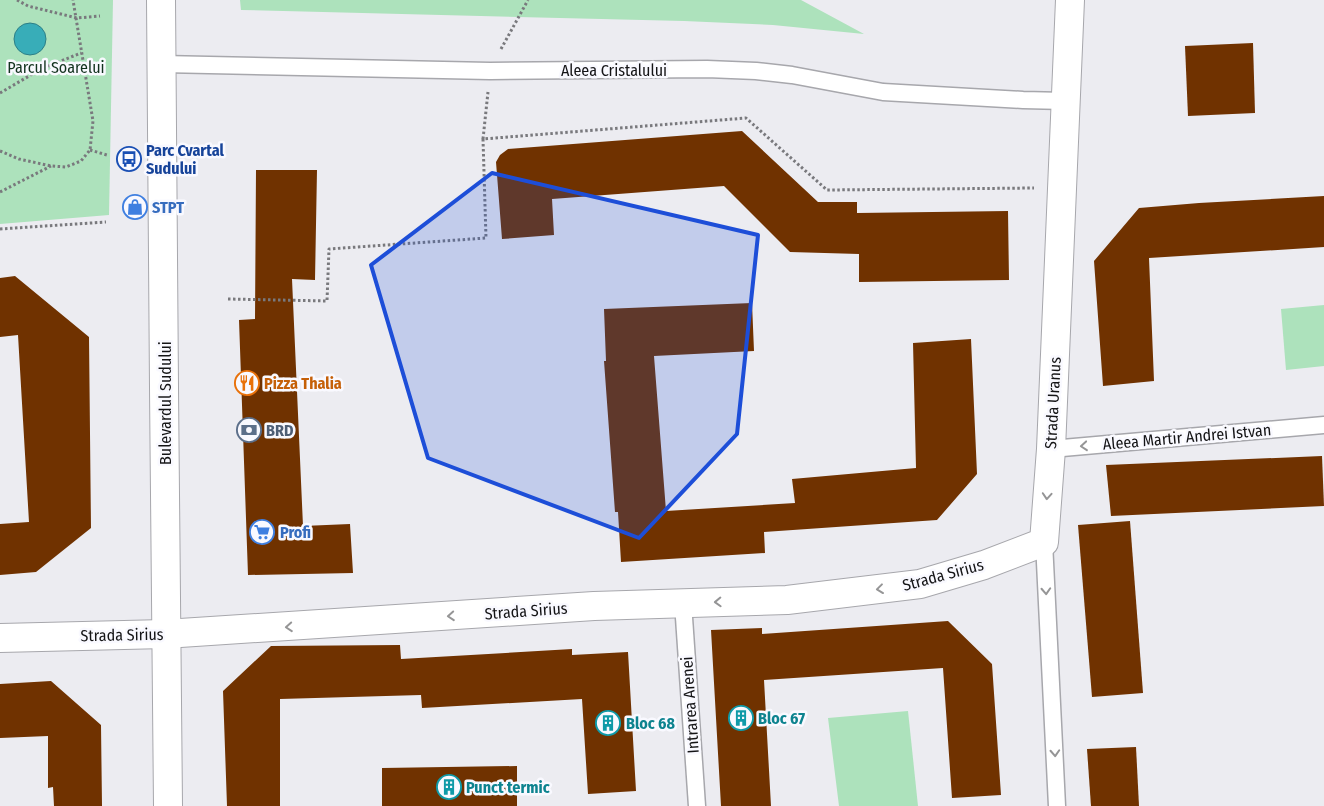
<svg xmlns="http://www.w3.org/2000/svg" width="1324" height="806" viewBox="0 0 1324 806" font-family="'Fira Sans Condensed',sans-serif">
  <rect width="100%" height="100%" fill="#ececf1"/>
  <g fill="#ade2bc">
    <polygon points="0,0 113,0 109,215 0,224"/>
    <polygon points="240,0 801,0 864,34 773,25 684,21 241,10"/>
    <polygon points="1324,305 1324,366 1286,370 1281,309"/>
    <polygon points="908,711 918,806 839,806 828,718"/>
  </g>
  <circle fill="#38adb8" stroke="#2d7f87" cx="30" cy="39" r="16"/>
  <g fill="#703200">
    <polygon points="1253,43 1255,113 1188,116 1185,46"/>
    <polygon points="742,131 818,202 857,202 857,213 1008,211 1009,280 859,282 859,254 790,252 724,186 552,199 554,235 502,239 496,162 500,155 508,149"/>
    <polygon points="256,170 317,170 315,280 292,279 303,526 350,524 353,573 248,575 239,320 255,319"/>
    <polygon points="1324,196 1324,247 1149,258 1154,381 1103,386 1094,261 1139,208 1199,203"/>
    <polygon points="15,276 89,337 91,528 36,572 0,575 0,524 29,522 18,335 0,337 0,278"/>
    <polygon points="752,303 754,351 654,356 666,511 795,503 792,479 916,468 913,343 971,339 977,474 937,520 764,532 765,553 621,562 618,512 615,512 604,361 606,361 604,309"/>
    <polygon points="1322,456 1324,506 1111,516 1106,465"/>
    <polygon points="1130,521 1143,693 1092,697 1078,525"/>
    <polygon points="948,621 992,664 1001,795 952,798 943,668 764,680 771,806 721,806 711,630 762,628 762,634"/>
    <polygon points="400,645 401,659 572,649 572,655 628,652 636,791 588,794 582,699 422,708 421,695 280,699 280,806 227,806 223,691 271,646"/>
    <polygon points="51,681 101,725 102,806 54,806 53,787 48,788 48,736 0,738 0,684"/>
    <polygon points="1136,747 1139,806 1091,806 1087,749"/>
    <polygon points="517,766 517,806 382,806 382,768"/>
  </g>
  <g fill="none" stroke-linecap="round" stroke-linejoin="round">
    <defs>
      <g id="lane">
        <polyline points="162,64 490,71 707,69 756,71 792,75 883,92 1023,100 1065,101"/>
        <polyline points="1051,449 1324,425"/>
        <polyline points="1044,542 1057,806"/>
        <polyline points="683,603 697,806"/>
      </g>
      <polyline id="street" points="0,638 165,634 594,606 787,600 920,584 984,565 1044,542 1051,449 1070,0"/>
      <path id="secondary" d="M161,0C164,269 164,537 168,806"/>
    </defs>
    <use href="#lane" stroke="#a7a7ac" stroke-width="19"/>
    <use href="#street" stroke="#a7a7ac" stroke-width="30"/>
    <use href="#secondary" stroke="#a7a7ac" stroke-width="30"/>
    <g stroke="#79797d" stroke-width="3" stroke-dasharray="2.5 2.5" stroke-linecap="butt">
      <polyline points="17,0 28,6 77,18 100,16"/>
      <polyline points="501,49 528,0"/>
      <polyline points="0,93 41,69 81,53"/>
      <polyline points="483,139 488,92"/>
      <polyline points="90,150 107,155"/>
      <polyline points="0,151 19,159 51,166 66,167 81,161 90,150 93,121 73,0"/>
      <polyline points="0,192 51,166"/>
      <polyline points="0,229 106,222"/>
      <polyline points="228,299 327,301 329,249 486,238 483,139 746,118 827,190 1034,188"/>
    </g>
    <use href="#lane" stroke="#fff" stroke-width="16"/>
    <use href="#street" stroke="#fff" stroke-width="28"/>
    <use href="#secondary" stroke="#fff" stroke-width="28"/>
  </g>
  <defs><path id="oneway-chevron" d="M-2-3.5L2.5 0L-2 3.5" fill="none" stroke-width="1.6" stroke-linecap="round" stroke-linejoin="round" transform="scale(1.25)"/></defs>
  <g stroke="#959596">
    <use href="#oneway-chevron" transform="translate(1084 446) rotate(175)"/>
    <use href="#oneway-chevron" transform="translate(1047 496) rotate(94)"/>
    <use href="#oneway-chevron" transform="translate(880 589) rotate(173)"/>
    <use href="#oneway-chevron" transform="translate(1046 591) rotate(87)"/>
    <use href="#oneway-chevron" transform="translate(718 602) rotate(178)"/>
    <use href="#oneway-chevron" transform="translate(451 616) rotate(176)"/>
    <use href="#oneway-chevron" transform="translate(289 627) rotate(176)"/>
    <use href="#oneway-chevron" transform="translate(1055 753) rotate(87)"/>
  </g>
  <path fill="#1d4ed8" fill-opacity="0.2" stroke="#1d4ed8" stroke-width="4" stroke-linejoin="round" d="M492,173L758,235L737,434L639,538L428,458L371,265Z"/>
  <defs>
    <symbol id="bus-ring" viewBox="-11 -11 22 22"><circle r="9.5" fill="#f9f9ff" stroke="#1a4fb4" stroke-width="1.5"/><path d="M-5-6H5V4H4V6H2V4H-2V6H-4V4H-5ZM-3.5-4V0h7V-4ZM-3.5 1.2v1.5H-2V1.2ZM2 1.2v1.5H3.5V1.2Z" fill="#1a4fb4"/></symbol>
    <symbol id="shop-ring" viewBox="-11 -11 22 22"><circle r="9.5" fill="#f9f9ff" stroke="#3f7fe0" stroke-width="1.5"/><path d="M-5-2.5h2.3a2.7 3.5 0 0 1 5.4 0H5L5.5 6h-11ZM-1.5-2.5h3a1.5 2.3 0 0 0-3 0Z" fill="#3f7fe0"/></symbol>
    <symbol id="restaurant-ring" viewBox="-11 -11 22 22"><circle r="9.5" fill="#f9f9ff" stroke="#e8710a" stroke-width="1.5"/><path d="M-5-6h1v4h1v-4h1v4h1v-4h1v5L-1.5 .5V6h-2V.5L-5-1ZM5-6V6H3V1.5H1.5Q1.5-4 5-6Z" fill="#e8710a"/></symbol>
    <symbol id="bank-ring" viewBox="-11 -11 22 22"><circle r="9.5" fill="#f9f9ff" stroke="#5c6f8a" stroke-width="1.5"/><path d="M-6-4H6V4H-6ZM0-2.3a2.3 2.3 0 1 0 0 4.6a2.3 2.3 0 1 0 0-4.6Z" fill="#5c6f8a"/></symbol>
    <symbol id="supermarket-ring" viewBox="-11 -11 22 22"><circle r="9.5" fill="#f9f9ff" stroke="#3f7fe0" stroke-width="1.5"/><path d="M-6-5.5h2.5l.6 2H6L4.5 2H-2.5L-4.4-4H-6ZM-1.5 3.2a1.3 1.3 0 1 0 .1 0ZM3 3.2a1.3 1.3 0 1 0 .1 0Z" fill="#3f7fe0"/></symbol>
    <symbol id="building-ring" viewBox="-11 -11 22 22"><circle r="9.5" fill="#f9f9ff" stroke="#0f9aa8" stroke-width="1.5"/><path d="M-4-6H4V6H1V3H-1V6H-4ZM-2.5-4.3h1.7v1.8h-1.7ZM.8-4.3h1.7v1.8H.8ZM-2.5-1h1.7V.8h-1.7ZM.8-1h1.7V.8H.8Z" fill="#0f9aa8"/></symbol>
  </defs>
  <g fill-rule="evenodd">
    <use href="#bus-ring" x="115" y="145" width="28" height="28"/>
    <use href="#shop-ring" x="121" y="193" width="28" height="28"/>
    <use href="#restaurant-ring" x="233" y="369" width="28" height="28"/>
    <use href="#bank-ring" x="235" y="416" width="28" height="28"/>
    <use href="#supermarket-ring" x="248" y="518" width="28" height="28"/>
    <use href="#building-ring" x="727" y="704" width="28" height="28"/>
    <use href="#building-ring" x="594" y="709" width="28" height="28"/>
    <use href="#building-ring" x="435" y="773" width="28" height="28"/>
  </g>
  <g text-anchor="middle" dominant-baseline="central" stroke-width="5" stroke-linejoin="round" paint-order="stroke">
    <g font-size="16" fill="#12321e" stroke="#f9f9ff">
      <text x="56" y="67">Parcul Soarelui</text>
    </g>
    <g font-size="16" fill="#141416" stroke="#f9f9ff">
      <text x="614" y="70">Aleea Cristalului</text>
      <text transform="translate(165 403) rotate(-90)">Bulevardul Sudului</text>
      <text transform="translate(1053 403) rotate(-87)">Strada Uranus</text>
      <text transform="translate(1187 437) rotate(-5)">Aleea Martir Andrei Istvan</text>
      <text transform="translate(943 575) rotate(-15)">Strada Sirius</text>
      <text transform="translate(526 611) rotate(-4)">Strada Sirius</text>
      <text transform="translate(122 635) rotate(-1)">Strada Sirius</text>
      <text transform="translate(690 705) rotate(-94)">Intrarea Arenei</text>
    </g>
    <g font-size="16" font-weight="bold" fill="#164399" stroke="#f9f9ff" text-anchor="start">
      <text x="146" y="150">Parc Cvartal<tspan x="146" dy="18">Sudului</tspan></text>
    </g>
    <g font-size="16" font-weight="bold" fill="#366cbe" stroke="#f9f9ff" text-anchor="start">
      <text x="152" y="207">STPT</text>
      <text x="280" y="532">Profi</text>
    </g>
    <g font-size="16" font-weight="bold" fill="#c56008" stroke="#f9f9ff" text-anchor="start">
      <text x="264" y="383">Pizza Thalia</text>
    </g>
    <g font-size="16" font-weight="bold" fill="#4e5e75" stroke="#f9f9ff" text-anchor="start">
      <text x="266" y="430">BRD</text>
    </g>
    <g font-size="16" font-weight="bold" fill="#0d838f" stroke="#f9f9ff" text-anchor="start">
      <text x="758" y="718">Bloc 67</text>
      <text x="626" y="723">Bloc 68</text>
      <text x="466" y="787">Punct termic</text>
    </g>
  </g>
</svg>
